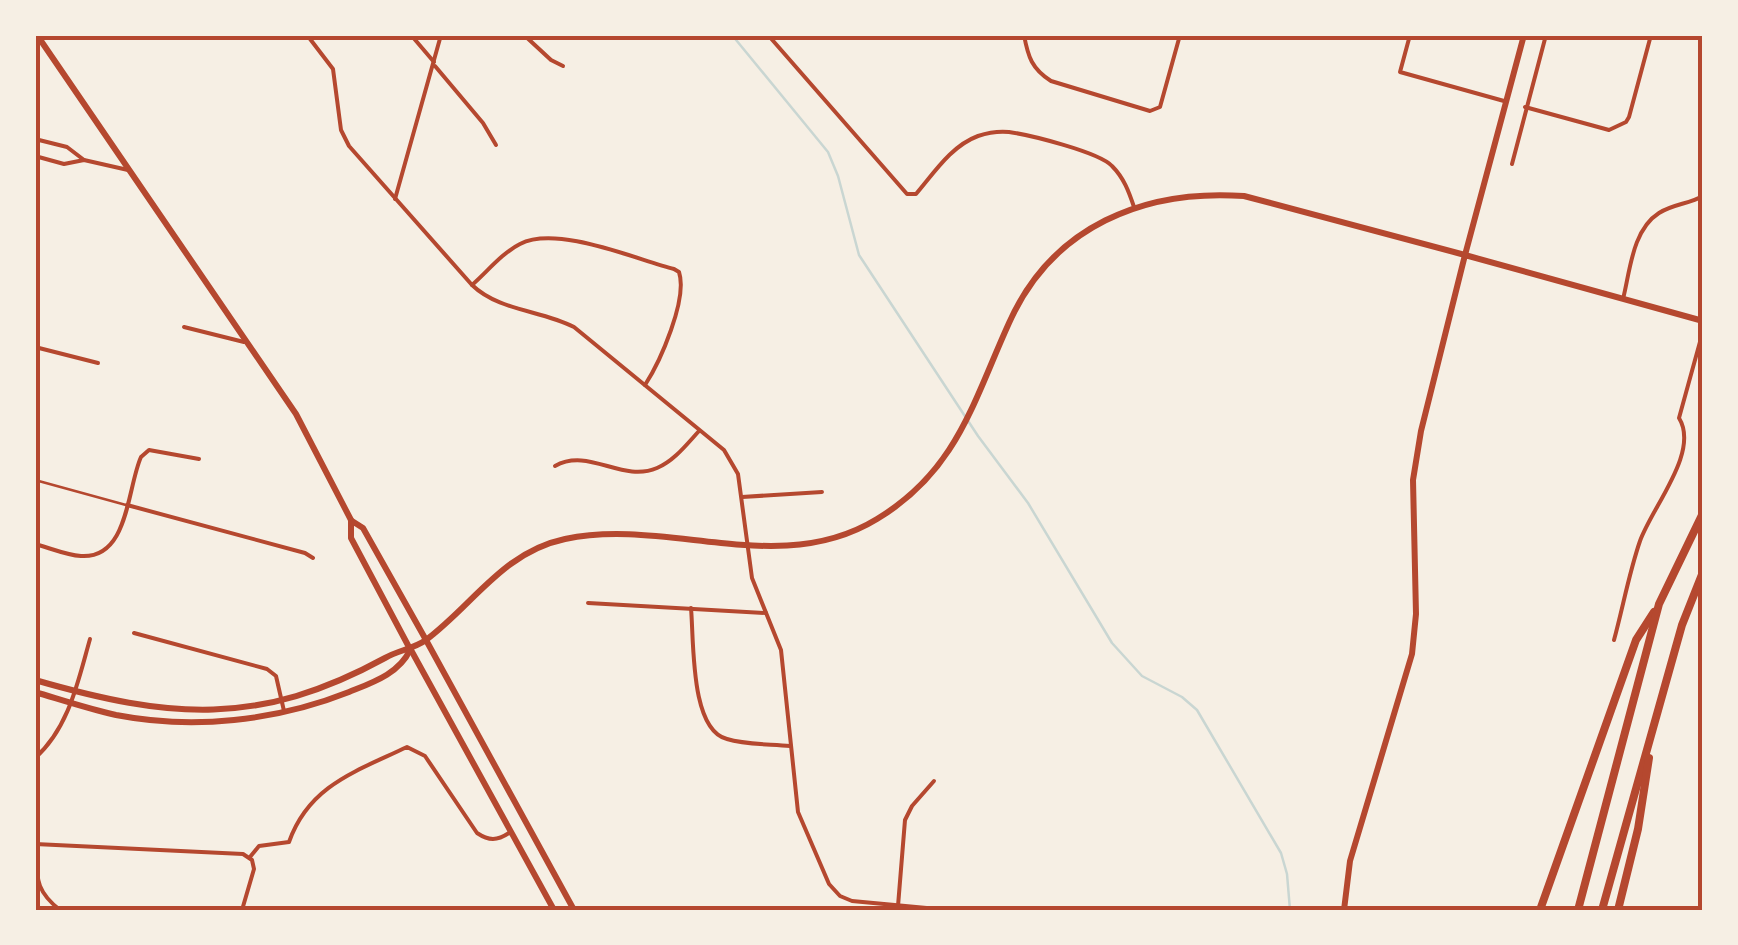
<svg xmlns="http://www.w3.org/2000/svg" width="1738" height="945" viewBox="0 0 1738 945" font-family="'Public Sans',sans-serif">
  <rect width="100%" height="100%" fill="#f6efe4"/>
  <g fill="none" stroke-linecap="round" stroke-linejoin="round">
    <polyline stroke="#c9d6d2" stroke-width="2.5" points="732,35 828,152 838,176 859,255 978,436 1028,503 1112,643 1142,676 1182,697 1197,710 1281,853 1287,874 1290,910"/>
    <polyline stroke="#b5482f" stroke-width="2.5" points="35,480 126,505"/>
    <g stroke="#b5482f" stroke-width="4">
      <path d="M307,35L333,69L341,130L349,146L472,285C499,311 541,310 574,327L724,450L738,474L752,578L781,650L798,812L829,884L840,896L852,901L948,910"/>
      <polyline points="411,35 434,62"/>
      <polyline points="524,35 551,60 563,66"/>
      <path d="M768,35L907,194H916C934,173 951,146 978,136C987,133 999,131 1009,132C1030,135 1099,152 1112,166C1124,178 1129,192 1134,207"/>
      <path d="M1024,35C1028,57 1032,69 1051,81L1150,111L1160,107L1180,35"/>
      <polyline points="1410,35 1400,72 1504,101"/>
      <polyline points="1685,35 1703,38"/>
      <polyline points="435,66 483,123 496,145"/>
      <polyline points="1525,107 1609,130 1626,122 1629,117 1651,35"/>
      <polyline points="35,139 67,147 84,160"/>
      <polyline points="35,156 64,164 84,160 128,170"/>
      <polyline points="1512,164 1546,35"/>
      <polyline points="395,199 441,35"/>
      <path d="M472,285C487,272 502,253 520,244C557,225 635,259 674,269L679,272C688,299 660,362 645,385"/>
      <path d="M1623,299C1630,272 1632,230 1659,213C1673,204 1689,204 1703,196"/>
      <polyline points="184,327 244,342"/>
      <polyline points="35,347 98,363"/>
      <path d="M555,466C589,447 622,483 657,468C674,461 687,444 699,431"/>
      <polyline points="742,497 822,492"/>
      <polyline points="127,505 305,553 313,558"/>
      <path d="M35,544C50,548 66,555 81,556C129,559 127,488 141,457L149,450L199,459"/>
      <polyline points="588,603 766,613"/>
      <path d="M691,608C694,641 690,730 727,739C746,745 770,744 790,746"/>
      <polyline points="134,633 267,669 276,676 284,711"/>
      <path d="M1614,640C1623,607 1629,573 1640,541C1652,507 1700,452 1679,418L1703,331"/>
      <path d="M35,758C69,728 78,681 90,639"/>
      <polyline points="35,844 243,854 252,860 254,869 242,910"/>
      <path d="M35,855C37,881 38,893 60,910"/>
      <path d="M250,857L259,846L289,842C309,785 357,771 407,747L425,756L477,833C489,841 497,841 509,833"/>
      <polyline points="898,906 905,820 912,806 934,781"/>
    </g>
    <g stroke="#b5482f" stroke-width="6">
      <polyline points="37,35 296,414 351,520 351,538 410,649"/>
      <polyline points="352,521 363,528 426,640"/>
      <polyline points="1344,910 1350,861 1412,654 1416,614 1413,480 1421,431 1465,255 1703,321"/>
    </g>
    <g stroke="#b5482f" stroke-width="6">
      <polyline points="426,640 574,910"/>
      <polyline points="411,650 554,910"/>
      <path d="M35,680C170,719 259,727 385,658C399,650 413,649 426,640C473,605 503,552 565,539C668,517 779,579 877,519C957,471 973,402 1009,323C1052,226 1144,189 1244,196L1465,255L1524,35"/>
      <path d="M35,692C62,700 89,709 116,715C193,730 276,721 349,692C371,683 399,674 410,650"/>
    </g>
    <g stroke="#b5482f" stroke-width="8">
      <polyline points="1540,910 1636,640 1654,612"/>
      <polyline points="1578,910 1659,604 1703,513"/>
      <polyline points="1602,910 1682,625 1703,572"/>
      <polyline points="1618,910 1638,829 1649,758"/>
    </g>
  </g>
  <rect width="1738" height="945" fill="none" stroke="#f6efe4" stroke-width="75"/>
  <rect x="38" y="38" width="1662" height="870" fill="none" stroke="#b5482f" stroke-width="4"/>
</svg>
